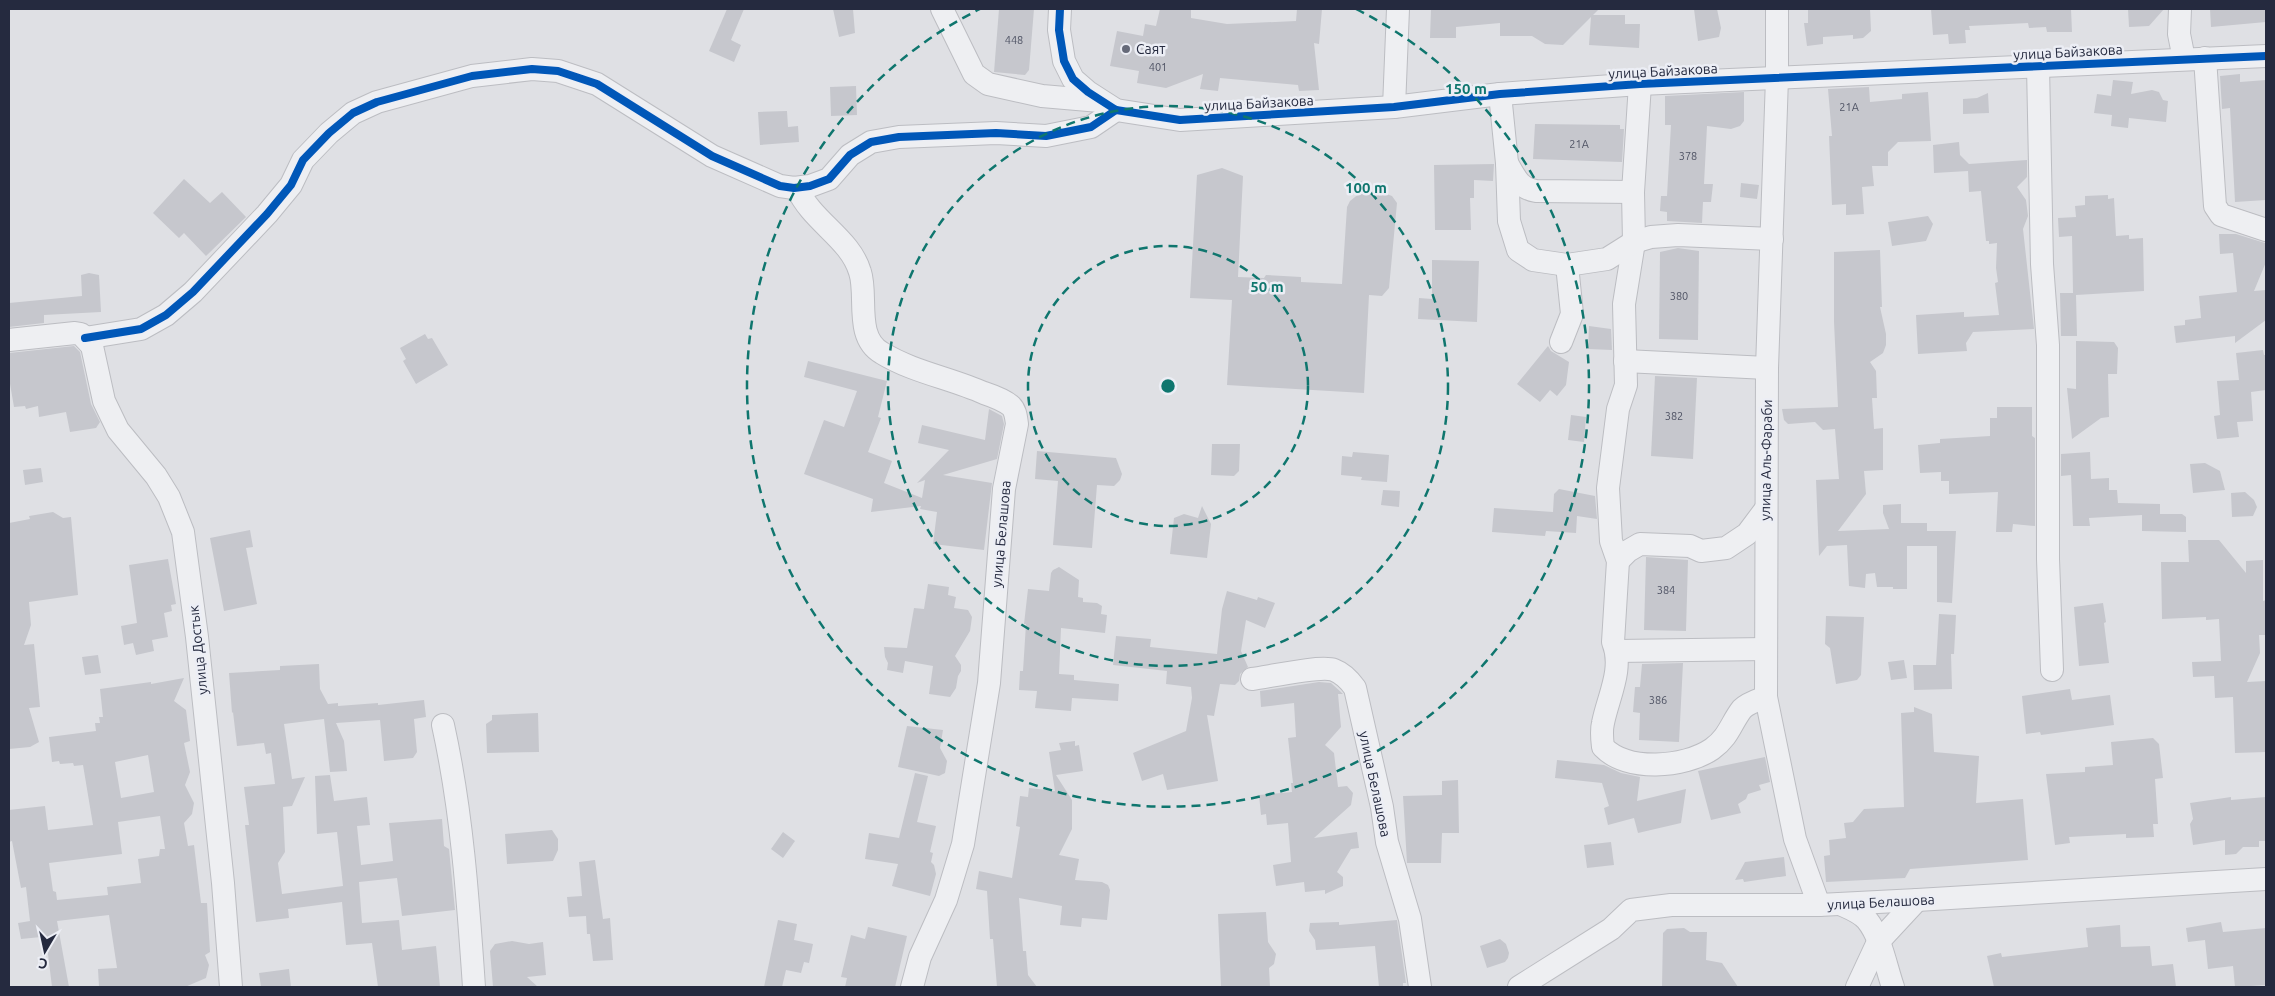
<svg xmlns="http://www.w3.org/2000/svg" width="2275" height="996" viewBox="0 0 2275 996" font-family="Ubuntu,sans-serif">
  <rect width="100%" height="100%" fill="#dfe0e4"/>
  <g fill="#c6c7cd" fill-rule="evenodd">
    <polygon points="727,9 744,9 731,40 741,45 734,62 709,51"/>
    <polygon points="833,9 853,9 855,33 839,37"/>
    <polygon points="999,9 1034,9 1029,70 1025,75 994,72"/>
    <polygon points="1160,9 1191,9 1191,18 1227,24 1296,21 1297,9 1322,9 1319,44 1314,43 1319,90 1299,91 1298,85 1220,78 1218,91 1200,89 1203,74 1166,88 1137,83 1139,71 1110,66 1117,31 1143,36 1145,24 1156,26"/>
    <polygon points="1431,9 1599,9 1593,15 1625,15 1625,24 1640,24 1639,48 1589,45 1591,17 1563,45 1545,44 1532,36 1500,36 1500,23 1456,27 1456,38 1430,38"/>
    <polygon points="1694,9 1717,9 1721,28 1719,37 1698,41"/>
    <polygon points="1808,9 1870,9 1871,31 1863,38 1853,39 1853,35 1823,37 1823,44 1807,46 1804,23 1808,23"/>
    <polygon points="1931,9 2071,9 2072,32 2047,32 2046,27 2029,28 2028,23 1969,26 1970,30 1965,30 1966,43 1949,44 1948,34 1933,35"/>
    <polygon points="2128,9 2164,9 2149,26 2129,27"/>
    <polygon points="2210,9 2266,9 2266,22 2211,27"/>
    <polygon points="2240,74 2240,82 2266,80 2266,200 2235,202 2230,108 2222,109 2220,76"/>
    <polygon points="2113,80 2133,82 2131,94 2152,90 2159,92 2163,100 2168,101 2166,122 2129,118 2128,128 2111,126 2112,115 2094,113 2097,94 2111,96"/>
    <polygon points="856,86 857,115 831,116 830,87"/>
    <polygon points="1869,87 1870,102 1902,99 1902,94 1928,92 1931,141 1898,142 1888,152 1888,166 1872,166 1874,186 1862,187 1864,214 1846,215 1846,204 1832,205 1829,136 1832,136 1828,89"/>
    <polygon points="1744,92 1744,121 1740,126 1731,129 1707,126 1704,184 1713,184 1711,202 1703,202 1702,223 1667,221 1667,212 1660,211 1661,196 1667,196 1671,125 1665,125 1665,96"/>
    <polygon points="1988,93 1989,113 1963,114 1963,99 1977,98"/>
    <polygon points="787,111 788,127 798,126 799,142 760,145 758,112"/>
    <polygon points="1535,124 1620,125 1620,129 1624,129 1622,162 1533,159"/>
    <polygon points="1959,142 1960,155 1969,164 2027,160 2027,177 2017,187 2026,200 2028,216 2023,229 2034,329 1973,332 1966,343 1967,351 1918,354 1916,315 1964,312 1964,317 1999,315 1995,283 1998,282 1996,268 1997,243 1989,244 1989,241 1986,241 1981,191 1969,192 1968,171 1934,173 1933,145"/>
    <polygon points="1494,164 1493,181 1474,180 1474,198 1470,198 1471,230 1435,230 1434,165"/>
    <polygon points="1222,168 1243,176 1238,277 1264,278 1266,275 1301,277 1301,282 1342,284 1347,207 1350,201 1360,193 1378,191 1392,196 1397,203 1389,288 1382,296 1369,295 1364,393 1227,385 1232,300 1190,298 1197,175"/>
    <polygon points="184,179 210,203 222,192 246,217 206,256 184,233 179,238 153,213"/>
    <polygon points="1741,183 1759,185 1757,199 1740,197"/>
    <polygon points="2108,195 2108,199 2114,198 2116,236 2129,235 2129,239 2143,238 2144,291 2076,295 2077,336 2061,336 2060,293 2073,293 2072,236 2059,237 2058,218 2076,217 2075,206 2085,205 2085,196"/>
    <polygon points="1928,216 1933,224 1926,241 1892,246 1888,222"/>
    <polygon points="2219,234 2236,234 2265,243 2266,262 2254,291 2266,290 2266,320 2235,343 2235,336 2176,343 2174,326 2185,325 2185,320 2201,318 2199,296 2237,292 2233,253 2220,254"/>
    <polygon points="1678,248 1699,251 1698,340 1659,339 1660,252"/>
    <polygon points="1880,250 1882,307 1880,307 1886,334 1886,345 1883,353 1870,362 1876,371 1877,398 1872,398 1874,429 1883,428 1883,470 1864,471 1866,494 1838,531 1889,529 1883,513 1883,505 1901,504 1901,523 1927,523 1927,531 1956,531 1952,603 1937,602 1937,546 1907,546 1907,589 1893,589 1893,587 1877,587 1875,573 1866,574 1865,588 1849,586 1847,545 1827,546 1819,556 1816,480 1839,479 1835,429 1823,430 1815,422 1788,424 1784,420 1782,409 1838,407 1834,322 1834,252"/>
    <polygon points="1432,260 1479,261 1477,322 1418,319 1419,298 1432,299"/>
    <polygon points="89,273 99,275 101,312 44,315 44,323 9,327 9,303 82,296 81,275"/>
    <polygon points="1589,326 1611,329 1612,350 1588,349"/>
    <polygon points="425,334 428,339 432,338 448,365 416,384 403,361 406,359 400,348"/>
    <polygon points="2076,341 2114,342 2118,348 2117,374 2108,374 2109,417 2101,418 2072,439 2067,388 2076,389"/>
    <polygon points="74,346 80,352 91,404 100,422 96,428 70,432 66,412 39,417 38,406 26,409 25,406 14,407 9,378 9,353"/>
    <polygon points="1548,346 1551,351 1569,362 1566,385 1557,396 1550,390 1540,402 1517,384"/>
    <polygon points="2263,350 2264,355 2266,355 2266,390 2251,392 2253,421 2237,422 2239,437 2217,439 2214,416 2220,415 2217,381 2239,380 2236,353"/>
    <polygon points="808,361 887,381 878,417 881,418 868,452 892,461 884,483 922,498 925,480 917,483 949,450 918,443 922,425 985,440 989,409 1002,416 1004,424 997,459 943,475 992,483 984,550 933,544 937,512 920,509 921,506 871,512 873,499 804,474 824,420 844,427 857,391 804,377"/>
    <polygon points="1655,376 1697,378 1693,459 1651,456"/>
    <polygon points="1997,407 2032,407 2032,436 2035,438 2035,526 2013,524 2012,532 1996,532 1998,492 1949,494 1949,481 1941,481 1941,472 1920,473 1918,445 1940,443 1940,439 1990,436 1990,418 1997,418"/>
    <polygon points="1571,415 1586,417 1584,442 1568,440"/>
    <polygon points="1212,444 1240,444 1239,471 1234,476 1211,475"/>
    <polygon points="1037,451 1116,458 1122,474 1120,480 1114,486 1097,485 1092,548 1053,545 1058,481 1035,479"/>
    <polygon points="1353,452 1389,455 1387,482 1361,480 1362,477 1341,475 1342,456 1352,457"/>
    <polygon points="2090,452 2091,479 2109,478 2109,490 2117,490 2118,503 2160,504 2160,514 2182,514 2186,517 2186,532 2142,531 2142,515 2089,518 2090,526 2073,526 2071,475 2061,476 2061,454"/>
    <polygon points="2205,463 2220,471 2225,490 2193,493 2190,464"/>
    <polygon points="41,468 43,482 25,485 23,470"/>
    <polygon points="1559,489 1595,496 1597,519 1577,516 1576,533 1546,531 1545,536 1492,532 1494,508 1553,512 1554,494"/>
    <polygon points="1383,490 1400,491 1399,507 1381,505"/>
    <polygon points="2245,492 2254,500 2257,507 2253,516 2232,517 2231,493"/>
    <polygon points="1202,506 1211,524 1207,558 1170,554 1174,518 1184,514 1198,518"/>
    <polygon points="53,512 63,518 71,517 78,595 29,602 31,625 24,645 34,644 40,707 29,708 39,742 30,747 9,749 9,523 30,519 29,516"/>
    <polygon points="250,530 253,547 246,548 257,604 224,611 210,538"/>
    <polygon points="2188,540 2219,540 2246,573 2246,561 2263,560 2263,601 2266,600 2266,635 2259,635 2260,653 2247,682 2266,681 2266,752 2235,753 2233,697 2215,698 2214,676 2193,677 2192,662 2221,661 2219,619 2206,620 2206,617 2162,619 2161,562 2189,562"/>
    <polygon points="1646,557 1688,560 1686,631 1644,630"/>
    <polygon points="168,559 176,604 171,605 172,611 164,613 168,637 152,640 154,651 136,655 133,643 124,645 121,626 137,623 129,565"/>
    <polygon points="1059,567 1079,580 1078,597 1083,598 1083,602 1097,603 1102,606 1101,614 1107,615 1105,633 1061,628 1059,674 1074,675 1074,680 1119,684 1118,701 1072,698 1071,711 1035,708 1037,691 1019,690 1020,671 1023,671 1026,624 1024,624 1028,589 1049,591 1051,573 1053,570"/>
    <polygon points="928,584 949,587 948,595 956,597 954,608 968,610 972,617 970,631 955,656 961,665 961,671 958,676 956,688 950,697 929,694 933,666 905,661 903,673 887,670 888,663 885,657 884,647 907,648 914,608 924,609"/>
    <polygon points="1227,591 1257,600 1258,597 1275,603 1265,628 1246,620 1241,651 1248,667 1240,674 1239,681 1235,685 1220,684 1214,716 1207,715 1218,781 1167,790 1163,774 1142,781 1133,753 1186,731 1192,698 1191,687 1166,684 1167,671 1113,665 1116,636 1151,639 1150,647 1217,654 1222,609"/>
    <polygon points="2103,603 2106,622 2104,623 2109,663 2079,666 2074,607"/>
    <polygon points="1939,614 1956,615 1954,654 1951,654 1952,689 1914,690 1913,665 1936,665"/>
    <polygon points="1826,616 1864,617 1861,675 1857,680 1836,684 1830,648 1825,644"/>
    <polygon points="98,655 101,673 85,675 82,657"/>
    <polygon points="1904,660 1907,678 1891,680 1888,662"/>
    <polygon points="1683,663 1679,742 1639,740 1640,713 1633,712 1635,687 1640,687 1642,664"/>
    <polygon points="319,664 320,689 328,704 338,703 338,706 378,703 378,705 424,700 426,717 414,719 417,752 413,758 384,761 380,720 336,723 344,741 347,771 330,772 324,719 284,724 292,779 305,777 292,806 283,807 285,852 278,863 282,894 343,886 337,832 317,834 315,776 330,775 334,801 367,797 370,825 357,826 361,865 393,861 389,823 442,819 444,846 449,849 455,910 402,916 397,878 359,882 362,923 399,920 402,950 436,946 440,987 378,987 372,943 346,945 342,902 288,909 289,918 256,922 245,825 249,825 244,787 275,784 271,753 266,754 264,743 237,746 233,712 232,713 229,673 280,670 280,666"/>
    <path d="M184,678L174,701L186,710L190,741L184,743L190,772L185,785L194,803L192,814L184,823L188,846L194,845L201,903H207L210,952L205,955L209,965L206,978L185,987H99L98,969L117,968L109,915L57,921L69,987H52L47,946H42L41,937L21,939L18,923L30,921L26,887L21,888L12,841L9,842V810L45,806L48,830L93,825L83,765L74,766L73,763L60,764L59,761L52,762L49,737L96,731L95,723H100L99,717H103L100,689L151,682V684ZM148,755L154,792L121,798L115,762ZM160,816L165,849H160L159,856L138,859L141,883L107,887L108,895L57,900L56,892L53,891L49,863L122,854L118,822Z"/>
    <polygon points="1319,682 1331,683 1343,694 1338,694 1341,727 1325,745 1334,753 1338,787 1347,786 1353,793 1351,805 1314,838 1357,832 1359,848 1351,849 1337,872 1343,877 1343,886 1325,894 1325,890 1305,892 1304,882 1276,886 1273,865 1291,862 1288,823 1267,825 1266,814 1261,815 1259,795 1292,792 1291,783 1293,783 1288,738 1296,737 1294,703 1261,707 1260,691"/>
    <polygon points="2070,689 2072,700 2110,695 2114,725 2041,735 2040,732 2026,734 2022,696"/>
    <polygon points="1914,707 1932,714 1934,752 1979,756 1976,803 2023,799 2028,860 1910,869 1905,878 1826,882 1824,856 1830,855 1829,840 1846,838 1844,823 1853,822 1864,809 1904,807 1901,713 1914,712"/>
    <polygon points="538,713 539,752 487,753 486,724 492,720 492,715"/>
    <polygon points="907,726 943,730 940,748 947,761 945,773 939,776 898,767"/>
    <polygon points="2153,738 2159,744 2163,778 2155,779 2158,824 2153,824 2154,837 2126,838 2126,834 2069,837 2070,843 2055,845 2046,774 2085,772 2085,767 2113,765 2111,742"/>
    <polygon points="1075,741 1075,746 1079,745 1083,771 1056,775 1072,800 1072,829 1059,855 1079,859 1075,880 1102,882 1108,885 1110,890 1107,920 1082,918 1081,927 1060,925 1062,906 1019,898 1023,951 1026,951 1028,975 1037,987 997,987 993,939 990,939 987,891 976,889 979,871 1012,878 1020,827 1016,826 1020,796 1028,797 1029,788 1055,791 1049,752 1061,750 1059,743"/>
    <polygon points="1765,757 1770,782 1759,785 1761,790 1748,794 1746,799 1738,804 1741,813 1711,820 1698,771"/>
    <polygon points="1557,760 1604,765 1621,773 1640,777 1637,801 1686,789 1681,823 1638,833 1634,818 1608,825 1604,808 1609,806 1602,783 1555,778"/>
    <polygon points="915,773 928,776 917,822 936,826 930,852 933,853 931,862 934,865 936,874 930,896 892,886 898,864 865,859 869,833 899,838"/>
    <polygon points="1458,780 1459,833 1442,833 1441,863 1407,863 1403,796 1442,795 1442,781"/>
    <polygon points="2231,797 2231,800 2266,797 2266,841 2259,841 2259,847 2243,847 2236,854 2225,855 2225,840 2193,845 2190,824 2193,819 2190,803"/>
    <polygon points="552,830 558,839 558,850 553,861 507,864 505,834"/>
    <polygon points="783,832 795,841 783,858 771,849"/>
    <polygon points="1611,842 1614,865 1587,868 1584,845"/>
    <polygon points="1784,857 1786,876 1744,882 1743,879 1735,880 1745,862"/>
    <polygon points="595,860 603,919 610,918 613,960 593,961 590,934 587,934 586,916 569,917 567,897 582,896 579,862"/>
    <polygon points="1266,912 1268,942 1276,954 1274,964 1269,968 1270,987 1221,987 1218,914"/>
    <polygon points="778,920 797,924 794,940 813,944 809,963 804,962 801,973 786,970 782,987 764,987"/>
    <polygon points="1397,920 1406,983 1403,983 1403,987 1379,987 1375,946 1316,950 1315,940 1309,931 1310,923 1339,922 1339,925"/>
    <polygon points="2221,922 2223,932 2266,928 2266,985 2235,987 2233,966 2208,969 2205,940 2188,942 2186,928"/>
    <polygon points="2120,925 2121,947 2150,946 2152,966 2173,964 2176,987 1994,987 1987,956 2001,953 2002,957 2088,947 2086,928"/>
    <polygon points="868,927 907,936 895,987 845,987 847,978 841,977 851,935 865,939"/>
    <polygon points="1684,928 1690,932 1707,932 1706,960 1722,963 1738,987 1662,987 1663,933 1667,929"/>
    <polygon points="1500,939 1506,944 1509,953 1508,958 1505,962 1487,968 1480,946"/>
    <polygon points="512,941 529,944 543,942 546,975 527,977 538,987 493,987 490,951 495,944"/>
    <polygon points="289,969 291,987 261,987 259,973"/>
  </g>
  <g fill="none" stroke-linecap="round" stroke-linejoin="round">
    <defs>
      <g id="street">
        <polyline points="942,9 974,74 988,84 1042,96 1100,101"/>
        <polyline points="1060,9 1059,30 1064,61 1073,79 1088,92 1116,110 1180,120 1394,107 1500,94 1640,84 2266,56"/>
        <polyline points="1777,9 1777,78 1767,368 1766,697 1795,839 1819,905"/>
        <polyline points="2180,9 2179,34 2184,59"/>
        <polyline points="2205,58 2215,206 2221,215 2266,230"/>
        <polyline points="2038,66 2042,264 2048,345 2048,559 2052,670"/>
        <path d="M1640,84L1633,192L1634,242L1624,304L1626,385L1618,409L1608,488L1611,541L1618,561L1613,642C1624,669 1608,697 1603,723C1601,731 1602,739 1603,747C1627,772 1684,768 1712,749C1729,737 1731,723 1742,709C1748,703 1758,700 1766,697"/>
        <polyline points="1500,94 1507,163 1509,221 1518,250 1533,260 1567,265 1607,259 1634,242 1651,237 1678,235 1772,239"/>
        <polyline points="1394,107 1398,9"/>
        <path d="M1507,163C1515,177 1519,188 1536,191L1633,192"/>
        <path d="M797,188C812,222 850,238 860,272C868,296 854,337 882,353C913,372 950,378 984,393C993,396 1004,400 1011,406C1016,411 1016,418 1017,424L1004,489L989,683L963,844L946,900L920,957L912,987"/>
        <polyline points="85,338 141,329 166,315 193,292 267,214 291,185 303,160 329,133 353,113 377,102 472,76 532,69 558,71 597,84 712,156 780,186 794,188 810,186 829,179 850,155 871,142 899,137 996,133 1046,136 1091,127 1116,110"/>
        <polyline points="9,340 75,333 81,334 92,346 104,401 118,430 156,476 169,497 183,532 197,637 223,883 231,987"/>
        <polyline points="1561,342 1572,314 1567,265"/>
        <polyline points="1625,361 1767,368"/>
        <polyline points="1618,561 1628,551 1640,544 1690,546 1701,551 1726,548 1747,534 1765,510"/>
        <polyline points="1617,651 1766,649"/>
        <path d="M1252,679C1268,677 1321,665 1334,670C1342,673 1350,681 1355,688L1382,807L1387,842L1410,919L1420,987"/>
        <path d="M443,725C462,811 468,899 474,987"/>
        <path d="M1840,904C1849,908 1860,912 1867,920C1881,937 1886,967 1893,987"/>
        <polyline points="1519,987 1611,929 1631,910 1671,905 1819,905 1917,900 2266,879"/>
        <polyline points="1857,987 1878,942 1917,900"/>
      </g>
    </defs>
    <use href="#street" stroke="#bcbdc2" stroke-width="24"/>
    <use href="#street" stroke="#eeeff2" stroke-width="22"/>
    <defs>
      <g id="cycleway">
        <polyline points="1060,9 1059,30 1064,61 1073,79 1088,92 1116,110 1180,120 1394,107 1500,94 1640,84 2266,56"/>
        <polyline points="85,338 141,329 166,315 193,292 267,214 291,185 303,160 329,133 353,113 377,102 472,76 532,69 558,71 597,84 712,156 780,186 794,188 810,186 829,179 850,155 871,142 899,137 996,133 1046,136 1091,127 1116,110"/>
      </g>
    </defs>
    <use href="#cycleway" stroke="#eceef5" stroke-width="11"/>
    <use href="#cycleway" stroke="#0057b8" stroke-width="8"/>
  </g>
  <g fill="none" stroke="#0f766e" stroke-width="2.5" stroke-dasharray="9 6">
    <circle cx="1168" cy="386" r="140"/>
    <circle cx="1168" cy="386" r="280"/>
    <path d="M1356 9A421 421 0 1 1 980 9"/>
  </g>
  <circle fill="#666a79" stroke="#eceef5" stroke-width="2" cx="1126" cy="49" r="5"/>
  <g text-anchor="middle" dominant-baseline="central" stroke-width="5" stroke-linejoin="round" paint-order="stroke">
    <g font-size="11" fill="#4f5364">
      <text x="1014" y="40">448</text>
      <text x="1158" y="67">401</text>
      <text x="1849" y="107">21А</text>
      <text x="1579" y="144">21А</text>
      <text x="1688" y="156">378</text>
      <text x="1679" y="296">380</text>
      <text x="1674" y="416">382</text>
      <text x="1666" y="590">384</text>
      <text x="1658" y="700">386</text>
    </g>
    <g font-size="14" fill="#252a3f" stroke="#eceef5" text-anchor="start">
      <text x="1136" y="49">Саят</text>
    </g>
    <g font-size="14" fill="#252a3f" stroke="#eceef5">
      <text transform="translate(2068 52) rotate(-3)">улица Байзакова</text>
      <text transform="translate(1663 71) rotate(-3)">улица Байзакова</text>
      <text transform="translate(1259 103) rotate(-3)">улица Байзакова</text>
      <text transform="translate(1766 460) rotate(-89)">улица Аль-Фараби</text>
      <text transform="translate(1001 534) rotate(-85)">улица Белашова</text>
      <text transform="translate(198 650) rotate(-96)">улица Достык</text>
      <text transform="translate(1375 784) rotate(78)">улица Белашова</text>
      <text transform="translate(1881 902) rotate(-3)">улица Белашова</text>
    </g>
  </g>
  <circle cx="1168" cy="386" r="8" fill="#0f766e" stroke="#eceef5" stroke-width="2.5"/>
  <g font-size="15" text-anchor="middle" font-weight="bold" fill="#0f766e" stroke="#eceef5" stroke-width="5" stroke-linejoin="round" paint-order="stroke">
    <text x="1466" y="94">150 m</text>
    <text x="1366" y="193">100 m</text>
    <text x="1267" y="292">50 m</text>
  </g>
  <rect width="2275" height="996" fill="none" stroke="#252a3f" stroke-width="20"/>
  <g transform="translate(45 951) rotate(189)" stroke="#eceef5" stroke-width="4" paint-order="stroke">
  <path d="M0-4L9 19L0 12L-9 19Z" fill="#252a3f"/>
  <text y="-8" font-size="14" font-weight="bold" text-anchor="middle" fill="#252a3f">С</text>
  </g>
</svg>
